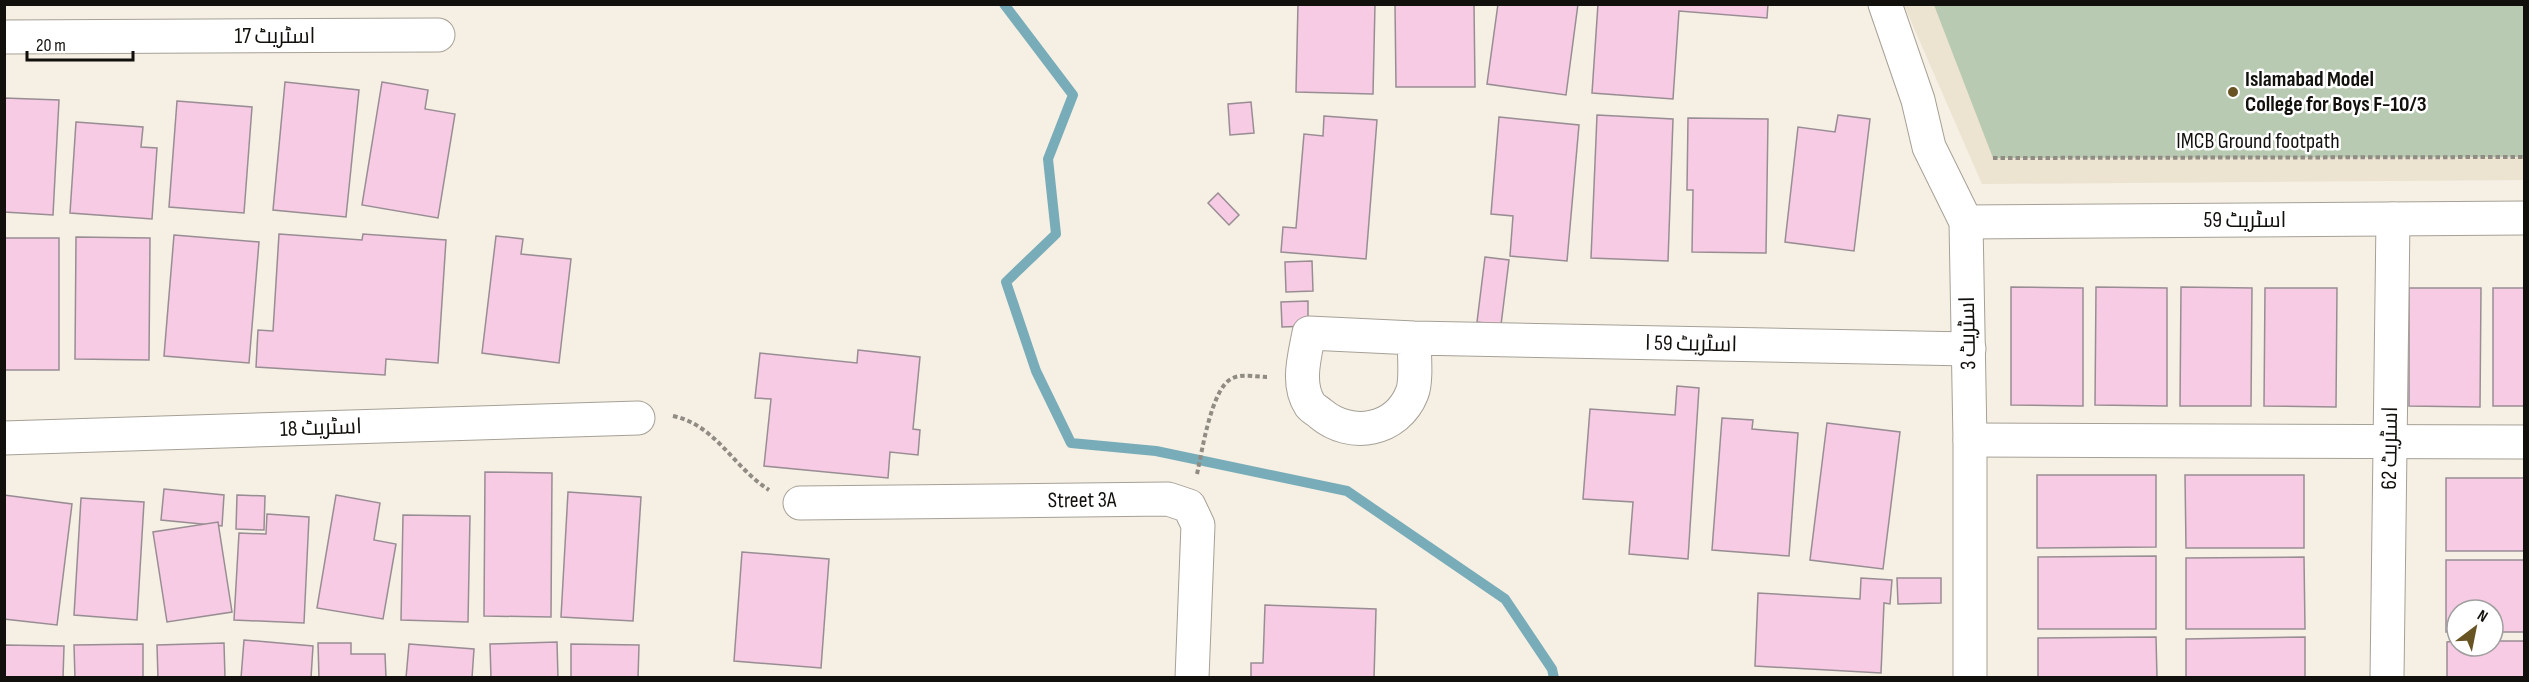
<svg xmlns="http://www.w3.org/2000/svg" width="2529" height="682" viewBox="0 0 2529 682" font-family="'Sofia Sans Condensed',Cairo,sans-serif">
  <rect width="100%" height="100%" fill="#f5efe4"/>
  <polygon fill="#ece3d1" points="1904,5 2524,5 2524,180 1982,184"/>
  <polygon fill="#b9cab2" points="1934,5 2524,5 2524,157 1993,158"/>
  <g fill="none" stroke-linecap="round" stroke-linejoin="round">
    <polyline stroke="#77acb8" stroke-width="10" points="1004,4 1073,95 1048,159 1056,234 1006,282 1036,371 1071,443 1156,451 1347,491 1505,599 1552,669 1554,678"/>
  </g>
  <g fill="#f6cbe3" stroke="#998d94" stroke-width="1.5">
    <polygon points="1298,4 1375,4 1373,94 1296,92"/>
    <polygon points="1395,4 1474,4 1475,87 1396,87"/>
    <polygon points="1498,4 1578,4 1566,95 1487,84"/>
    <polygon points="1598,4 1768,4 1767,18 1679,11 1673,99 1592,93"/>
    <polygon points="285,82 359,90 346,217 273,210"/>
    <polygon points="382,82 428,90 425,109 455,114 438,218 362,205"/>
    <polygon points="4,98 59,100 53,215 4,212"/>
    <polygon points="177,101 252,107 244,213 169,207"/>
    <polygon points="1251,102 1254,133 1230,135 1228,104"/>
    <polygon points="1597,115 1673,119 1668,261 1591,258"/>
    <polygon points="1838,115 1870,119 1854,251 1785,242 1798,127 1835,132"/>
    <polygon points="1324,116 1377,120 1366,259 1281,252 1283,227 1296,228 1304,134 1323,136"/>
    <polygon points="1499,117 1579,125 1567,261 1510,256 1513,216 1491,214"/>
    <polygon points="1688,118 1768,119 1766,253 1692,252 1693,190 1687,190"/>
    <polygon points="76,122 143,127 141,147 157,148 152,219 70,213"/>
    <polygon points="1218,193 1239,215 1229,225 1208,203"/>
    <polygon points="279,234 362,240 363,234 446,240 438,363 386,359 385,375 256,367 258,330 273,331"/>
    <polygon points="174,235 259,242 249,363 164,356"/>
    <polygon points="496,236 523,239 521,254 571,259 559,363 482,353"/>
    <polygon points="76,237 150,238 149,360 75,359"/>
    <rect x="4" y="238" width="55" height="132"/>
    <polygon points="1485,257 1509,260 1501,325 1477,322"/>
    <polygon points="1312,261 1313,291 1286,292 1285,262"/>
    <polygon points="2011,287 2083,288 2083,406 2011,405"/>
    <polygon points="2096,287 2167,288 2167,406 2095,405"/>
    <polygon points="2181,287 2252,288 2251,406 2180,406"/>
    <polygon points="2265,288 2337,288 2336,407 2264,406"/>
    <polygon points="2409,288 2481,288 2480,407 2409,406"/>
    <rect x="2493" y="288" width="31" height="118"/>
    <polygon points="1308,301 1308,326 1282,327 1281,302"/>
    <polygon points="858,350 920,357 913,429 920,430 918,455 890,452 888,478 764,466 771,399 755,398 760,353 857,363"/>
    <polygon points="1677,386 1699,388 1688,559 1629,554 1633,502 1583,499 1590,409 1675,415"/>
    <polygon points="1722,418 1753,420 1752,429 1798,433 1789,556 1712,550"/>
    <polygon points="1827,423 1900,432 1883,569 1810,560"/>
    <polygon points="485,472 552,473 551,617 484,616"/>
    <polygon points="2037,475 2156,475 2156,547 2037,548"/>
    <polygon points="2185,475 2304,475 2304,548 2186,548"/>
    <rect x="2446" y="478" width="78" height="73"/>
    <polygon points="164,489 224,495 222,526 161,520"/>
    <polygon points="568,492 641,497 633,621 561,617"/>
    <polygon points="4,495 72,504 57,625 4,619"/>
    <polygon points="237,495 265,496 264,530 236,529"/>
    <polygon points="336,495 380,503 374,540 396,544 383,619 317,608"/>
    <polygon points="81,498 144,502 137,620 74,615"/>
    <polygon points="267,514 309,517 304,623 234,620 239,533 266,534"/>
    <polygon points="403,515 470,516 468,622 401,620"/>
    <polygon points="218,522 232,612 167,622 153,532"/>
    <polygon points="742,552 829,559 821,668 734,661"/>
    <polygon points="2156,556 2156,629 2038,629 2038,557"/>
    <polygon points="2304,557 2305,629 2186,629 2186,558"/>
    <polygon points="2446,560 2524,560 2524,632 2493,632 2493,610 2457,610 2457,632 2446,632"/>
    <polygon points="1861,578 1892,580 1890,604 1884,603 1881,673 1755,666 1758,593 1860,599"/>
    <polygon points="1897,578 1941,578 1941,603 1898,604"/>
    <polygon points="1265,605 1376,609 1374,678 1251,678 1251,663 1263,663"/>
    <polygon points="2156,637 2157,678 2038,678 2038,638"/>
    <polygon points="2305,637 2305,678 2186,678 2186,639"/>
    <polygon points="244,640 313,646 311,678 241,678"/>
    <polygon points="2457,641 2457,646 2493,646 2493,641 2524,641 2524,678 2447,678 2447,642"/>
    <polygon points="557,642 558,678 491,678 490,644"/>
    <polygon points="224,643 225,678 158,678 157,645"/>
    <polygon points="318,643 351,643 351,654 385,654 386,678 319,678"/>
    <polygon points="143,644 143,678 75,678 74,645"/>
    <polygon points="409,644 474,649 472,678 406,678"/>
    <polygon points="571,644 639,645 638,678 571,678"/>
    <polygon points="4,645 64,646 63,678 4,678"/>
  </g>
  <g fill="none" stroke-linecap="round" stroke-linejoin="round">
    <defs>
      <g id="minor">
        <polyline points="1885,4 1918,100 1929,147 1966,222 1970,440 1970,678"/>
        <polyline points="4,37 438,35"/>
        <polyline points="1966,222 2524,218"/>
        <path d="M1414,338C1414,352 1417,381 1412,393C1397,431 1351,439 1321,414C1318,411 1312,408 1310,405C1296,384 1305,355 1309,333L1414,338L1969,349"/>
        <polyline points="4,438 638,418"/>
        <polyline points="1970,440 2524,442"/>
        <path id="s1" d="M800,503L1168,499L1189,506L1198,525L1192,678"/>
        <polyline points="2387,678 2393,219"/>
      </g>
    </defs>
    <use href="#minor" stroke="#a6a096" stroke-width="35"/>
    <g stroke="#908c84" stroke-width="4" stroke-dasharray="4.5 3" stroke-linecap="butt">
      <polyline points="1993,158 2524,157"/>
      <path d="M673,416C716,425 733,467 769,490"/>
      <path d="M1197,474C1202,452 1211,390 1231,379C1241,373 1256,377 1267,377"/>
    </g>
    <use href="#minor" stroke="#fff" stroke-width="33"/>
  </g>
  <circle fill="#685322" stroke="#fff" stroke-width="2" cx="2233" cy="92" r="6"/>
  <g text-anchor="middle" dominant-baseline="central" stroke-width="5" stroke-linejoin="round" paint-order="stroke">
    <g font-size="22" fill="#12100c" stroke="#fff">
      <text x="275" y="36">اسٹریٹ 17</text>
      <text x="2258" y="141">IMCB Ground footpath</text>
      <text x="2245" y="220">اسٹریٹ 59</text>
      <text transform="translate(1968 333) rotate(-91)">اسٹریٹ 3</text>
      <text transform="translate(1691 344) rotate(1)">اسٹریٹ 59 ا</text>
      <text transform="translate(321 428) rotate(-2)">اسٹریٹ 18</text>
      <text transform="translate(2390 448) rotate(-89)">اسٹریٹ 62</text>
      <text stroke="none"><textPath href="#s1" startOffset="282">Street 3A</textPath></text>
    </g>
    <g font-size="22" font-weight="bold" fill="#12100c" stroke="#fff" text-anchor="start">
      <text x="2245" y="79">Islamabad Model<tspan x="2245" dy="25">College for Boys F-10/3</tspan></text>
    </g>
  </g>
  <rect width="2529" height="682" fill="none" stroke="#12100c" stroke-width="12"/>
  <g transform="translate(2475 628) rotate(32)"><circle r="28" fill="#ffffff" stroke="#a09f9e" stroke-width="1.5"/>
  <path d="M0-4.5L10 22L0 15L-10 22Z" fill="#685322"/>
  <text y="-9" font-size="16" font-weight="bold" text-anchor="middle" fill="#12100c">N</text>
  </g>
  <path d="M27 51v9h106v-9" fill="none" stroke="#12100c" stroke-width="3"/>
  <text x="36" y="51" font-size="18" fill="#12100c" stroke="#ffffff" stroke-width="4.5" paint-order="stroke">20 m</text>
</svg>
